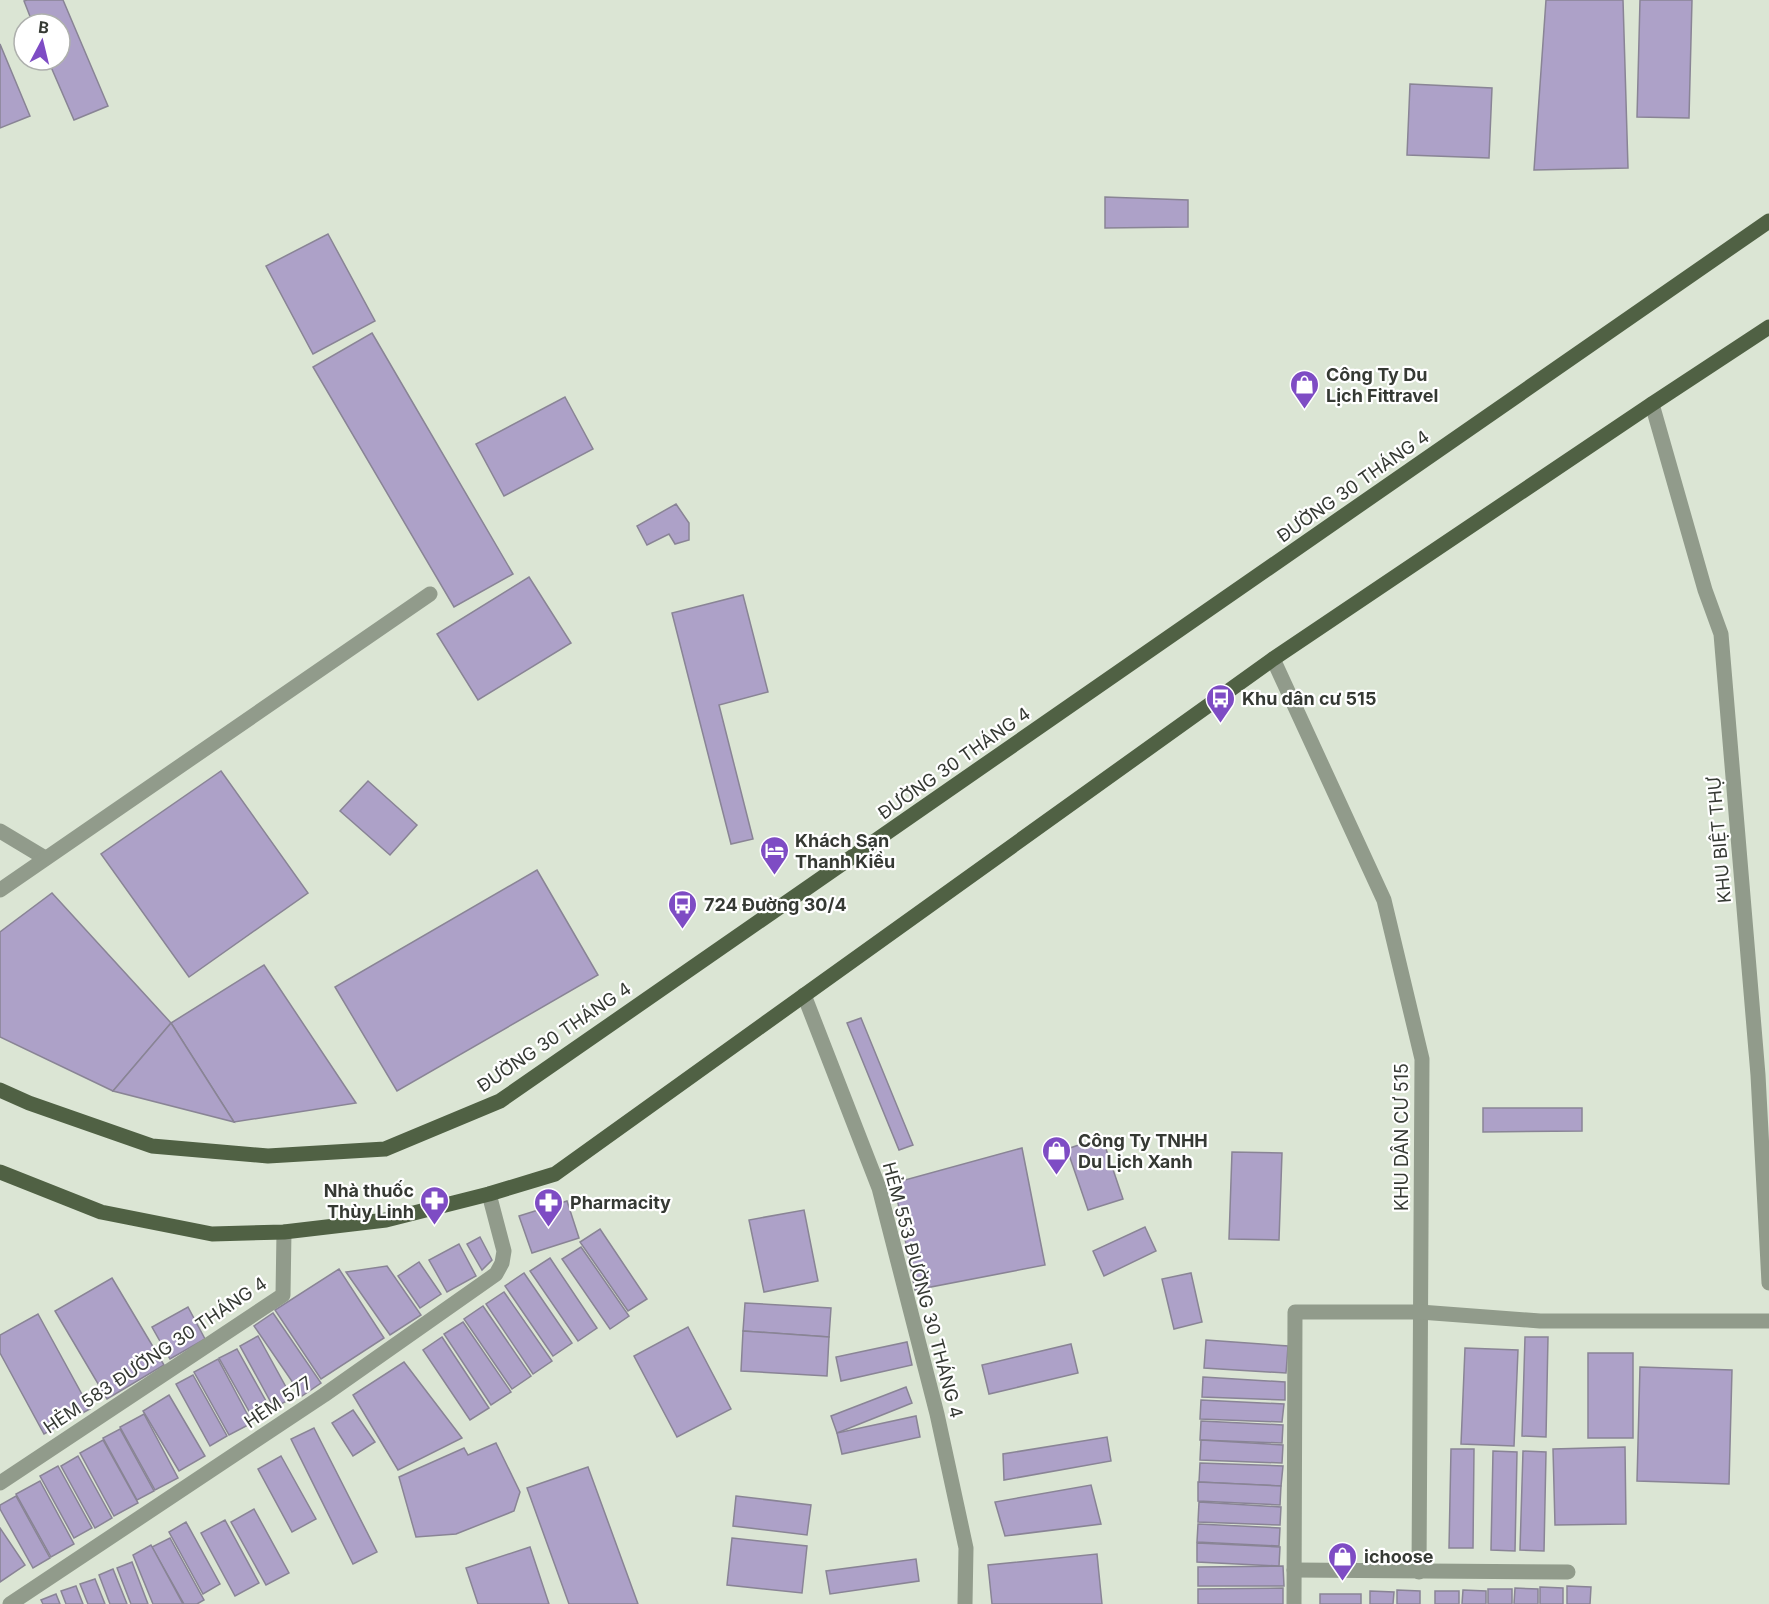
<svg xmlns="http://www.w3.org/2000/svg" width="1769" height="1604" viewBox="0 0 1769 1604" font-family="Inter,sans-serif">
  <rect width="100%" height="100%" fill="#dbe5d4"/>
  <g fill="#ada1c8" stroke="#898495" stroke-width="1.5">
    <polygon points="27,0 63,0 108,106 74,120 48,60 60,60 60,24 33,24 24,1"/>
    <polygon points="1546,0 1623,0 1628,168 1534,170"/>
    <polygon points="1640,0 1692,0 1689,118 1637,117"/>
    <polygon points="0,44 30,116 0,128"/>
    <polygon points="1410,84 1492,88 1489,158 1407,155"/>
    <polygon points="1105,197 1188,200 1188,227 1105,228"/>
    <polygon points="328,234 375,321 313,354 266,266"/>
    <polygon points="372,333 513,574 454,607 313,367"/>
    <polygon points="565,397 593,449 504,496 476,444"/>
    <polygon points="676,504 689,523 689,540 675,544 669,534 647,545 637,526"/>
    <polygon points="529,577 571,643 478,700 437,634"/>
    <polygon points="743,595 768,692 719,705 753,839 731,844 672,613"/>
    <polygon points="221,771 308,893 189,977 101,854"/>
    <polygon points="368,781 417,825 390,855 340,811"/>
    <polygon points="537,870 598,975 397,1091 335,987"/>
    <polygon points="52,893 171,1023 113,1091 0,1037 0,932"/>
    <polygon points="264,965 356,1103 234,1122 171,1023"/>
    <polygon points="861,1018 913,1145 899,1150 847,1023"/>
    <polygon points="171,1023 234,1122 113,1091"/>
    <polygon points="1483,1108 1582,1108 1582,1131 1483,1132"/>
    <polygon points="1102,1137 1123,1199 1088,1210 1067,1149"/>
    <polygon points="1022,1148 1045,1265 915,1290 894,1183"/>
    <polygon points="1232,1152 1282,1153 1279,1240 1229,1239"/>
    <polygon points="567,1201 579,1238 532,1253 519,1216"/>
    <polygon points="804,1210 818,1281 764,1292 749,1220"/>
    <polygon points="1145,1227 1156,1251 1104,1276 1093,1251"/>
    <polygon points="600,1229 647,1299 628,1311 580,1242"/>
    <polygon points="480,1237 492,1260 482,1270 467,1244"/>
    <polygon points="459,1244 476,1276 447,1292 429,1260"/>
    <polygon points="581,1247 629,1316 610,1329 562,1259"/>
    <polygon points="550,1258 597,1328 578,1341 530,1271"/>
    <polygon points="419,1262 441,1294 420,1308 398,1276"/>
    <polygon points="387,1266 421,1315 390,1335 346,1272"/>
    <polygon points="339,1269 384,1338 321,1379 275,1310"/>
    <polygon points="524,1273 572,1343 553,1356 505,1286"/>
    <polygon points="1191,1273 1202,1322 1174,1329 1162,1279"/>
    <polygon points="112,1278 164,1365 107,1399 55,1311"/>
    <polygon points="504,1292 552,1361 533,1374 486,1304"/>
    <polygon points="745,1303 831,1308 829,1337 743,1331"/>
    <polygon points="483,1306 531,1376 512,1389 464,1319"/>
    <polygon points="188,1307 205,1339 170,1359 152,1327"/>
    <polygon points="273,1313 321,1383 302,1396 254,1326"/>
    <polygon points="38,1314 90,1409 44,1434 0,1353 0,1335"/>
    <polygon points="463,1322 511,1392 491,1405 444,1334"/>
    <polygon points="688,1327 731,1409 677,1437 634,1356"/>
    <polygon points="743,1331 829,1337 827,1376 741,1371"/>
    <polygon points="258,1336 292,1398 274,1408 240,1346"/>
    <polygon points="442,1337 489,1408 470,1420 423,1350"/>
    <polygon points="1525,1337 1548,1337 1546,1437 1522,1436"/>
    <polygon points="1206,1340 1288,1346 1286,1373 1204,1368"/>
    <polygon points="907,1342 912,1365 841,1381 836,1357"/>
    <polygon points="1071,1344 1078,1373 989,1394 982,1365"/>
    <polygon points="1465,1348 1518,1350 1514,1446 1461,1444"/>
    <polygon points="237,1349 271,1410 254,1420 219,1358"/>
    <rect x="1588" y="1353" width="45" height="85"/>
    <polygon points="218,1359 252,1423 229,1435 194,1372"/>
    <polygon points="404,1362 462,1438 398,1470 353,1395"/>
    <polygon points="1640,1367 1732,1370 1729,1484 1637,1481"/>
    <polygon points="193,1375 227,1436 210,1446 176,1384"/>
    <polygon points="1203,1377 1285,1382 1285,1400 1202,1397"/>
    <polygon points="906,1387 912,1403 837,1433 831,1416"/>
    <polygon points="169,1395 205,1456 179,1471 143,1411"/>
    <polygon points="1201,1400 1284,1404 1282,1422 1200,1419"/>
    <polygon points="353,1410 375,1442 353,1456 332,1423"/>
    <polygon points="144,1414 178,1478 155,1490 120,1427"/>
    <polygon points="916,1416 920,1437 842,1454 837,1433"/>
    <polygon points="1201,1421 1283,1425 1282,1443 1200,1440"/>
    <polygon points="314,1428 377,1552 353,1564 291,1439"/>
    <polygon points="120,1429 154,1491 137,1500 103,1438"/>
    <polygon points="1107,1437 1111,1461 1004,1480 1003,1454"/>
    <polygon points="103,1440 138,1503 114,1516 80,1453"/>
    <polygon points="1201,1440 1283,1445 1282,1463 1200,1460"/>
    <polygon points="496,1443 520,1492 514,1511 456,1534 416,1537 399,1477 464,1448 468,1455"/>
    <polygon points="1625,1447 1626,1524 1555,1525 1553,1449"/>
    <polygon points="1451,1449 1474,1449 1473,1548 1449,1548"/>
    <polygon points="1493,1451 1517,1452 1515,1551 1491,1550"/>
    <polygon points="1523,1451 1546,1452 1544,1551 1520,1550"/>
    <polygon points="78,1456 112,1518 95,1528 61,1466"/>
    <polygon points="281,1456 316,1519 292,1532 258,1469"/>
    <polygon points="1200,1463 1283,1466 1281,1486 1199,1482"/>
    <polygon points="58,1466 92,1528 74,1538 40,1476"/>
    <polygon points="588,1467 638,1604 569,1604 527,1488"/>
    <polygon points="40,1481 74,1544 51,1557 16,1494"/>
    <polygon points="1198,1482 1281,1486 1280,1505 1198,1501"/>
    <polygon points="1091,1485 1101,1524 1005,1536 995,1502"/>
    <polygon points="16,1496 50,1558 33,1568 0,1509 0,1505"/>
    <polygon points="736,1496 811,1505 807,1535 733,1526"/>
    <polygon points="1199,1502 1281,1507 1280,1525 1198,1522"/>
    <polygon points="254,1509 289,1573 266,1585 231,1522"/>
    <polygon points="225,1520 259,1583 235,1596 201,1533"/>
    <polygon points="186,1522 220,1584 203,1594 169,1532"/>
    <polygon points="1198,1524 1280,1528 1279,1546 1197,1542"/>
    <polygon points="0,1528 25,1565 0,1582"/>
    <polygon points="170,1538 204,1600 197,1604 184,1604 152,1547"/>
    <polygon points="732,1538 807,1546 802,1593 727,1585"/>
    <polygon points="1197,1543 1280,1547 1279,1566 1197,1562"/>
    <polygon points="151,1545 183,1604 153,1604 133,1555"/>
    <polygon points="530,1547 549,1604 478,1604 466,1568"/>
    <polygon points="1097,1554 1102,1604 992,1604 988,1565"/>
    <polygon points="916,1559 919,1581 830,1594 826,1571"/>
    <polygon points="132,1562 148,1604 131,1604 117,1568"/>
    <polygon points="1283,1566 1284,1586 1198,1586 1198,1567"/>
    <polygon points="113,1569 127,1604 110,1604 99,1575"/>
    <polygon points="95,1579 105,1604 88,1604 80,1584"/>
    <polygon points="76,1586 83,1604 66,1604 61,1591"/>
    <polygon points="1567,1586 1591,1587 1590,1604 1567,1604"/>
    <polygon points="1540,1587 1563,1588 1563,1604 1540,1604"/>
    <polygon points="1283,1588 1283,1604 1198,1604 1198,1589"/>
    <polygon points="1515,1588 1538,1589 1538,1604 1514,1604"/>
    <rect x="1488" y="1589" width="24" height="15"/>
    <polygon points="1397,1590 1420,1591 1420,1604 1397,1604"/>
    <polygon points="1463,1590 1486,1591 1486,1604 1462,1604"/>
    <polygon points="1370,1591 1394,1592 1393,1604 1370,1604"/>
    <rect x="1435" y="1591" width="24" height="13"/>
    <polygon points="56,1594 60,1604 43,1604 41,1600"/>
    <rect x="1320" y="1594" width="41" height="10"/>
  </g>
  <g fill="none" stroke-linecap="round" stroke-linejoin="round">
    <g stroke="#919b8b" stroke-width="15">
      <polyline points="0,831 45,858"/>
      <polyline points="0,890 430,594"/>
      <polyline points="804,995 879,1188 937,1414 966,1548 965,1604"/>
      <polyline points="0,1483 283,1295 284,1232"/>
    </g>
    <g stroke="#919b8b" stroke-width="15">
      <polyline points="1652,404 1705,590 1721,634 1758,1075 1769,1283"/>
      <polyline points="1273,659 1384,900 1422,1059 1419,1572"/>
      <polyline points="1294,1570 1568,1572"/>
      <polyline points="10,1604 324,1395 496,1274 502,1263 504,1251 489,1194"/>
      <polyline points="1294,1604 1295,1312 1420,1312 1540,1321 1769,1321"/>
    </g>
    <g stroke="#506144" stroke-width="15">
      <polyline points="0,1090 29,1103 152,1146 268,1156 385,1149 500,1101 1769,221"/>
      <polyline points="0,1172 101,1212 212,1234 284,1232 386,1220 489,1194 555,1174 1273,659 1652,404 1769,327"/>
    </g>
  </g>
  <defs>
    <symbol id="shop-pin" viewBox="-11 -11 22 30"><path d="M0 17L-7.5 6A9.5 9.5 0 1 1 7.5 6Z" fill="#7e4cc4" stroke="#fff"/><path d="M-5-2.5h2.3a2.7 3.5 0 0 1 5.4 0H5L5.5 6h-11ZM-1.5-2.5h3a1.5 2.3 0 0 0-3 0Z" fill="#fff"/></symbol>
    <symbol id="bus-pin" viewBox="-11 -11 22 30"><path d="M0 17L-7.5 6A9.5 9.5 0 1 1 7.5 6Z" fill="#7e4cc4" stroke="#fff"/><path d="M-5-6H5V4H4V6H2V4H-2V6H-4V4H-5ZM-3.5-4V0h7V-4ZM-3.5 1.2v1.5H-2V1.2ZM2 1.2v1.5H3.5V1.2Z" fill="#fff"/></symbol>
    <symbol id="hotel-pin" viewBox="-11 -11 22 30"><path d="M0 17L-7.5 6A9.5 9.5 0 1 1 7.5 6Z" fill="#7e4cc4" stroke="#fff"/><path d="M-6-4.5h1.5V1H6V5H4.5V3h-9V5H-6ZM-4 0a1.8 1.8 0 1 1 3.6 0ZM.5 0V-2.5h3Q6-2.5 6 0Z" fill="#fff"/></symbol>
    <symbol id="pharmacy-pin" viewBox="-11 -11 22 30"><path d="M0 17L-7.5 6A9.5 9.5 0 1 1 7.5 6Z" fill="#7e4cc4" stroke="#fff"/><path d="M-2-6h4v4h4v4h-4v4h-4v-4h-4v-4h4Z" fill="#fff"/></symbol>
  </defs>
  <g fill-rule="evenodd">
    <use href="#shop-pin" x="1288" y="368" width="33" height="45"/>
    <use href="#bus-pin" x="1204" y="682" width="33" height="45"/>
    <use href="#hotel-pin" x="758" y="834" width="33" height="45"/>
    <use href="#bus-pin" x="666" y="888" width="33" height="45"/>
    <use href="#shop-pin" x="1040" y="1134" width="33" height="45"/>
    <use href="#pharmacy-pin" x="418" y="1184" width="33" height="45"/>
    <use href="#pharmacy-pin" x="532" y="1186" width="33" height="45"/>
    <use href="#shop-pin" x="1326" y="1540" width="33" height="45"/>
  </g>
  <g text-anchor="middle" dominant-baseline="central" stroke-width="4.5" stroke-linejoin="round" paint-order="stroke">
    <g font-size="18" font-weight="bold" fill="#353933" stroke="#fff" text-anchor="start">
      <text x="1326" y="374">Công Ty Du<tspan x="1326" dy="21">Lịch Fittravel</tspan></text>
      <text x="1242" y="698">Khu dân cư 515</text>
      <text x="795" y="840">Khách Sạn<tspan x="795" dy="21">Thanh Kiều</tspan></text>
      <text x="704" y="904">724 Đường 30/4</text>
      <text x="1078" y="1140">Công Ty TNHH<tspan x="1078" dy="21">Du Lịch Xanh</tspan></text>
      <text x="414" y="1190" text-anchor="end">Nhà thuốc<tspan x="414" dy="21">Thùy Linh</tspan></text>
      <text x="570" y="1202">Pharmacity</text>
      <text x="1364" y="1556">ichoose</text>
    </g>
    <g font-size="18" fill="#353933" stroke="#fff">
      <text transform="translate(1353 486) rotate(-35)">ĐƯỜNG 30 THÁNG 4</text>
      <text transform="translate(954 763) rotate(-35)">ĐƯỜNG 30 THÁNG 4</text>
      <text transform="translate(1719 840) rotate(-95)">KHU BIỆT THỰ</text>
      <text transform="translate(554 1037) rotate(-34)">ĐƯỜNG 30 THÁNG 4</text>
      <text transform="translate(1401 1137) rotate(-90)">KHU DÂN CƯ 515</text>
      <text transform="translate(923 1290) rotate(75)">HẺM 553 ĐƯỜNG 30 THÁNG 4</text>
      <text transform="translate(155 1355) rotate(-34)">HẺM 583 ĐƯỜNG 30 THÁNG 4</text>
      <text transform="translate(278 1402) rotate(-34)">HẺM 577</text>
    </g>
  </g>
  <g transform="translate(42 42) rotate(7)"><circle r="28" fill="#ffffff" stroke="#aeb0ad" stroke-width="1.5"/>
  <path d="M0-4.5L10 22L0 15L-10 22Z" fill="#7e4cc4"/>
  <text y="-9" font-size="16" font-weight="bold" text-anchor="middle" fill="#353933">B</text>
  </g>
</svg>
